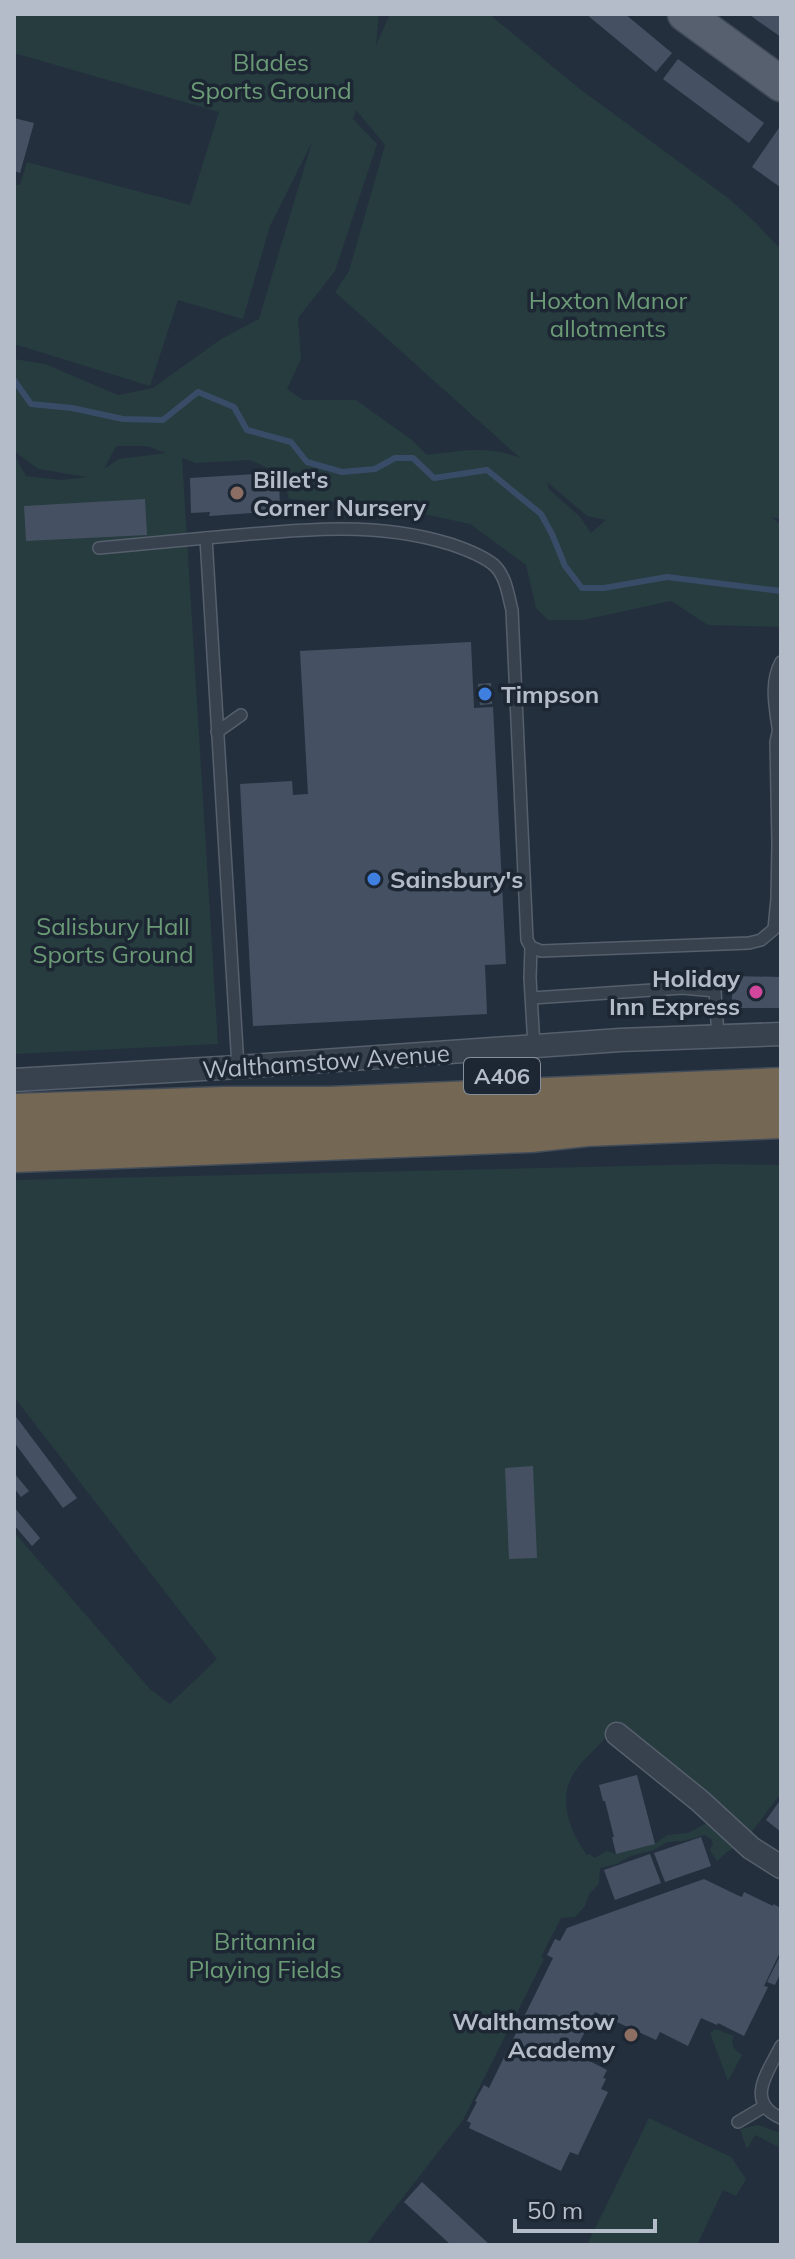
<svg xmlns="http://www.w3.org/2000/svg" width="795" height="2259" viewBox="0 0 795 2259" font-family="Mulish,sans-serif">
  <rect width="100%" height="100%" fill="#242f3e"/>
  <g fill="#263c3f" fill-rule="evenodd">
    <path d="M14,14H379L376,45L390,14H489L576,86L728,198L756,223L781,250V519L771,517L781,525V627L708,625L671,601L583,620H548L536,608L526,565L470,524L387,506L289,499L281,474L250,460L196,463L182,458L218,1044L14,1054V455L26,476L61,480L87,477L38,469L14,451V359L45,364L118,395L153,388L221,339L259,319L312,142L270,226L243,319L178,300L150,386L14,344V184L20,185L27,162L190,205L219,112L14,53ZM356,110L385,145L349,271L335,292L520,458C488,445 460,451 427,455L412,440L356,400H303L287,389L301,359L298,318L335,271L377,144L353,119ZM116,446H147L166,453L119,459L104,469ZM547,482L587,516L606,520L591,533L580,517L549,489Z"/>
    <path d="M715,1164L781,1165V1793L751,1833L620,1728L612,1731C600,1745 584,1758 574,1773C557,1799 570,1832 587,1855L590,1854L594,1858L607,1851L616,1854L656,1843L667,1835L688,1833L707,1823V1819L736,1847L728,1851L717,1861L710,1850L713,1843L711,1839L705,1835L684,1841L668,1842L653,1850L631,1856L617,1864L600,1868L599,1884L589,1894L585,1906L575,1917L561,1918L541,1957L544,1959L463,2120L366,2245H14V1532L150,1689L170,1704L217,1659L14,1397V1180Z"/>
    <path d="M716,2029L734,2036C730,2044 734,2050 742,2055L728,2081L710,2033Z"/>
    <polygon points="649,2118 731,2157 746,2179 736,2196 723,2190 697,2245 587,2245"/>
    <polygon points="758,2125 781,2133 781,2148 755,2135 748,2148 746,2147 740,2129"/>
  </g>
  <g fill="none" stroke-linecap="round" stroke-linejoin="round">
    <polyline stroke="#394c67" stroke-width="6" points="14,380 31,404 72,408 123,419 163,420 198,392 234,407 247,430 291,442 307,462 342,472 375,469 395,458 413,458 434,478 487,470 541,514 552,534 565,566 582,588 604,588 667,577 781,591"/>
  </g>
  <g fill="#455162">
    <polygon points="586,14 625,14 672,53 656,72"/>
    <polygon points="749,14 781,14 781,37 758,21"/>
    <polygon points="678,59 764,123 749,143 663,79"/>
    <polygon points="14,118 34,123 20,173 14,171"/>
    <polygon points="781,125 781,185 780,187 752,167"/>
    <polygon points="258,474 258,478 279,477 280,511 209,516 210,512 191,513 190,478"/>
    <polygon points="145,499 147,535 26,541 24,506"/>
    <polygon points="471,642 474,708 493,707 506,964 485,965 487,1014 253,1026 240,784 292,781 293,795 308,794 300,651"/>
    <polygon points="491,683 492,704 480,705 478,684"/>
    <polygon points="732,976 781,977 781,1008 732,1008"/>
    <polygon points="14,1414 77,1498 63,1508 14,1442"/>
    <polygon points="533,1466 537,1558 509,1559 505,1468"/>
    <polygon points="14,1473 29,1491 21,1497 14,1488"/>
    <polygon points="14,1507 40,1538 32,1546 14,1525"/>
    <polygon points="637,1775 655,1844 616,1854 612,1837 614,1837 605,1801 603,1801 599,1785"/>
    <polygon points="781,1799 781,1832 766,1820"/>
    <polygon points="701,1837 711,1866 665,1882 654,1853"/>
    <polygon points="650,1854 661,1883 615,1900 604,1870"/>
    <polygon points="704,1879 737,1895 742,1897 744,1892 773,1906 773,1904 781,1908 781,1950 764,1986 768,1987 744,2036 718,2023 717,2025 701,2018 688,2046 660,2032 656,2040 595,2012 574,2053 607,2070 603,2078 606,2079 601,2089 608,2092 578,2155 570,2152 561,2171 469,2128 471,2123 467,2121 477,2102 475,2101 484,2085 489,2088 553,1958 547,1955 555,1939 560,1941 567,1928"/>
    <polygon points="781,1954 781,1972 775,1985 767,1982"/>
    <polygon points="422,2182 490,2245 451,2245 404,2202"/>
  </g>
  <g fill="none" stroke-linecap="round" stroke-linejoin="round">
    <defs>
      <g id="lane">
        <polyline points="99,548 206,538"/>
        <path d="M778,727C775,706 770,682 781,662"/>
        <polyline points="217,732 241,715"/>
        <polyline points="531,947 541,951 749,943 761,940 774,929 777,899 778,844 776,742 781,719"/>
        <polyline points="532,998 683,988 715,991 718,1036"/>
        <path d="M238,1067L206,538C287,531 371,519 450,544C465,549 482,555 494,565C506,576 508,595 512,610L527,940L531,947L530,978L534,1046"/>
        <path d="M781,2046C768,2072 744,2102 781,2118"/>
        <polyline points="738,2122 765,2106"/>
      </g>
      <g id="street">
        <polyline points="14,1080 238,1067 620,1040 781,1034"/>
        <polyline points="617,1734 700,1801 751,1848 781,1867"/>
      </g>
      <polyline id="primary" points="685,14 781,84"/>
      <g id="highway">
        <polyline points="14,1114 225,1107 330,1107 781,1088"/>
        <polyline points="14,1152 530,1132 586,1126 781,1118"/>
      </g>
    </defs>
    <use href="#lane" stroke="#565f6c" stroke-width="14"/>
    <use href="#street" stroke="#565f6c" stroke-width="25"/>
    <use href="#primary" stroke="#414a57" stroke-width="37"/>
    <use href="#highway" stroke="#434c59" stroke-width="43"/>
    <use href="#lane" stroke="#38414e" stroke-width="11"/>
    <use href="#street" stroke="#38414e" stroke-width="22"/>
    <use href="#primary" stroke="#56606e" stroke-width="34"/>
    <use href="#highway" stroke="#746855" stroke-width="40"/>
  </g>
  <g fill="#8d6e63" stroke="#1d2633" stroke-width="3">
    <circle cx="237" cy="493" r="8"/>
    <circle cx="631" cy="2035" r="8"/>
  </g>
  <g fill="#3f7fe0" stroke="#1d2633" stroke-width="3">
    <circle cx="485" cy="694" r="8"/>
    <circle cx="374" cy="879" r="8"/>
  </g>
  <circle fill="#d1479c" stroke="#1d2633" stroke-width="3" cx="756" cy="992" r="8"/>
  <g text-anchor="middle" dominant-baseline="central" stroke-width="7" stroke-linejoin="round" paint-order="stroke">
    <rect fill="#1d2633" stroke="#878f9c" stroke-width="2" x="464" y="1058" width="76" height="36" rx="6"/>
    <g font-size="22" font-weight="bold" fill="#b4bcc9">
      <text x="502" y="1076">A406</text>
    </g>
    <g font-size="24" fill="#6b9a76" stroke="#1d2633">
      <text x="271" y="62">Blades<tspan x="271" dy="28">Sports Ground</tspan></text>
      <text x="608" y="300">Hoxton Manor<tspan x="608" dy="28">allotments</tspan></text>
      <text x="113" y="926">Salisbury Hall<tspan x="113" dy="28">Sports Ground</tspan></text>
      <text x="265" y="1941">Britannia<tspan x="265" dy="28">Playing Fields</tspan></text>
    </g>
    <g font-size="24" font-weight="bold" fill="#b4bcc9" stroke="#1d2633" text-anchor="start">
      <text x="253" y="479">Billet's<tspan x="253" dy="28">Corner Nursery</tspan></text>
      <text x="501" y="694">Timpson</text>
      <text x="390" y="879">Sainsbury's</text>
      <text x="740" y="978" text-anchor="end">Holiday<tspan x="740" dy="28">Inn Express</tspan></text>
      <text x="615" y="2021" text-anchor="end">Walthamstow<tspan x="615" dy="28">Academy</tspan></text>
    </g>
    <g font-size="24" fill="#b4bcc9" stroke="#1d2633">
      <text transform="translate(326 1061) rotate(-4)">Walthamstow Avenue</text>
    </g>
  </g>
  <rect width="795" height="2259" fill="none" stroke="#b4bcc9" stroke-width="32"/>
  <path d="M515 2219v12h140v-12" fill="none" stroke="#b4bcc9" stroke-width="4"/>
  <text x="527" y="2219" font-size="24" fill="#b4bcc9" stroke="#1d2633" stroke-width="6" paint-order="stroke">50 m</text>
</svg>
